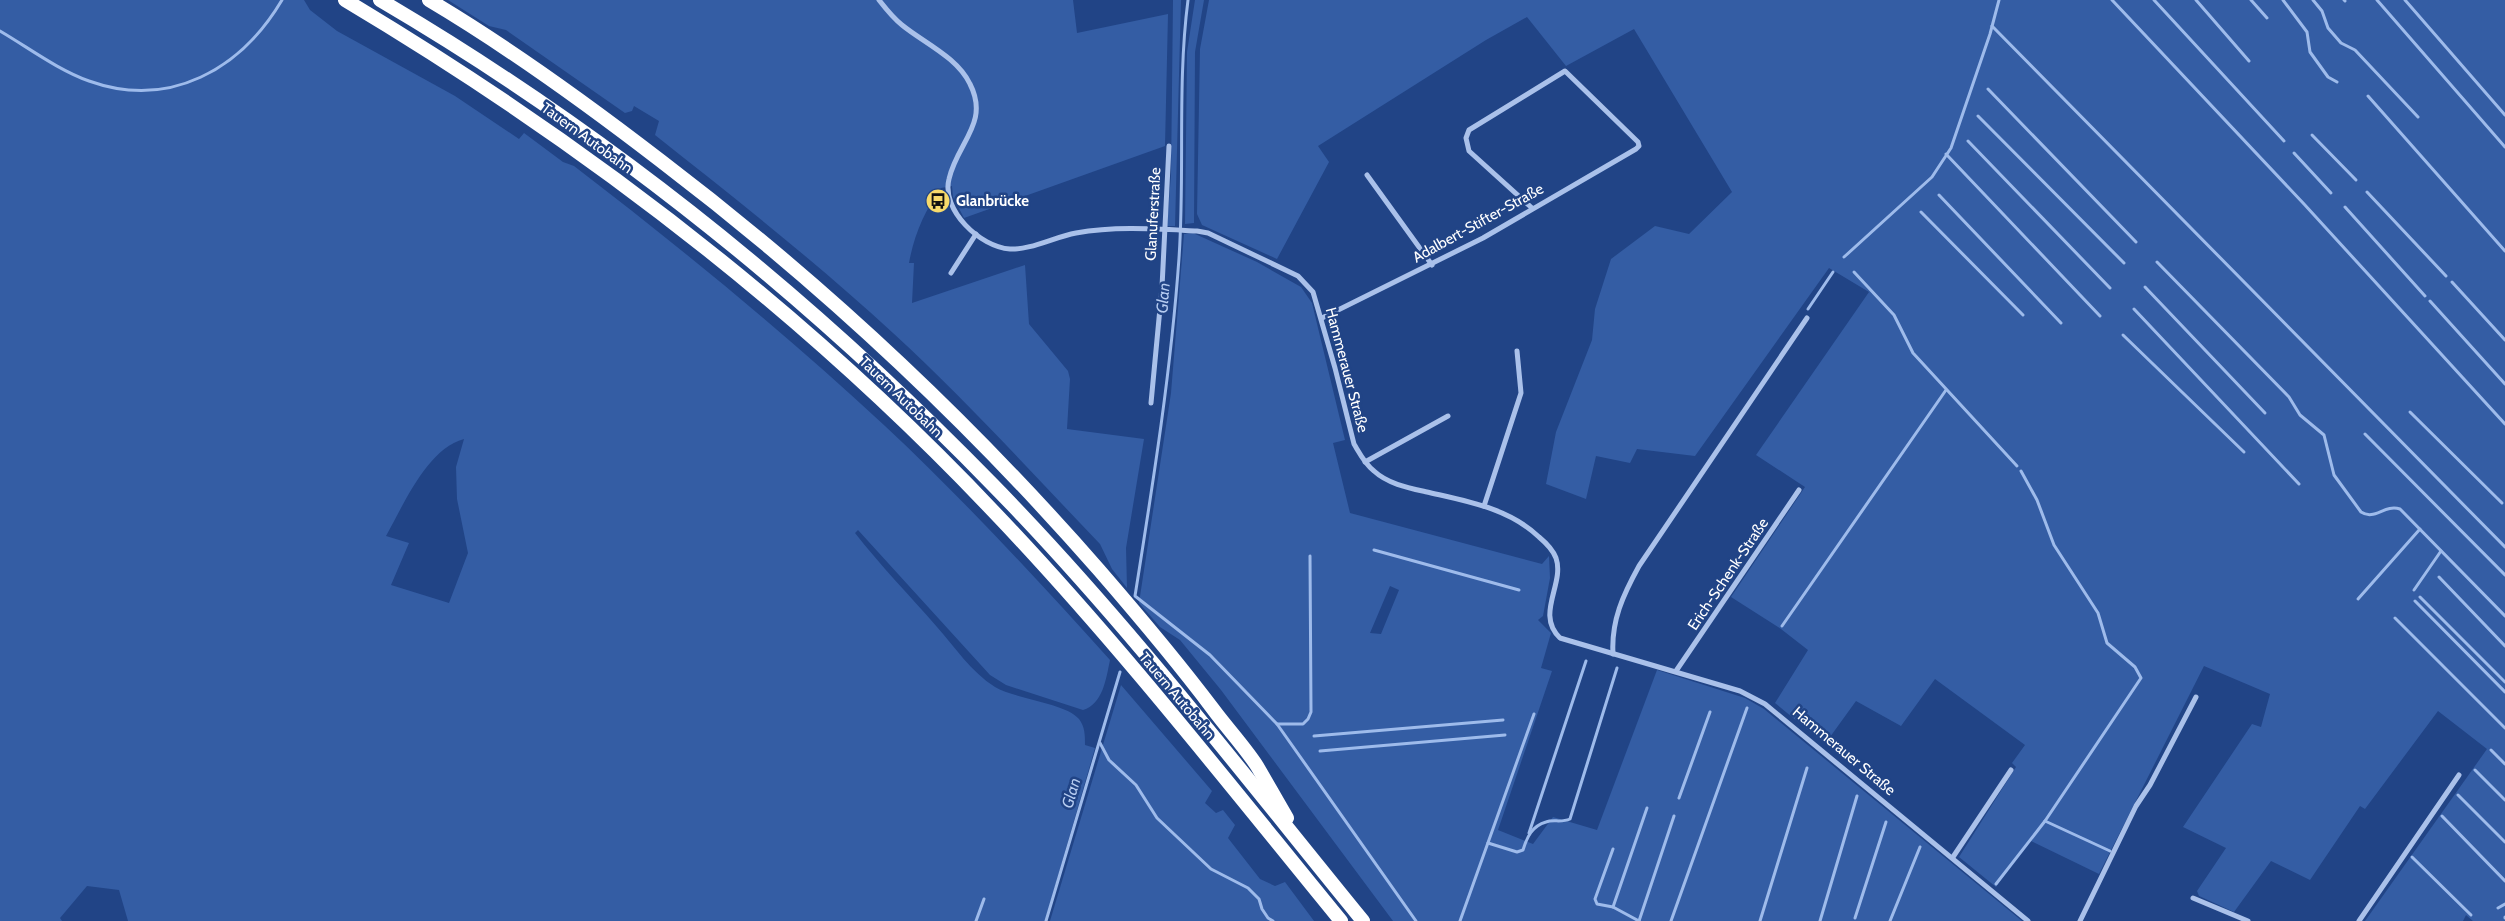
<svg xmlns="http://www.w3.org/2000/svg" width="2505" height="921" viewBox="0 0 2505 921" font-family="Cabin,sans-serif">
  <rect width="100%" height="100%" fill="#214486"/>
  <g fill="#345da4" fill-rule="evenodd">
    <path d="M0,0H304L310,10L337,31L455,96L519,139L524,133L563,162L574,166C681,248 786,334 885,426C964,500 1038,580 1110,660C1106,679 1103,704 1083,710L1006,685L990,675L858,530L855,533C880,565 910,596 937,627C955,647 971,672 995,687C1015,699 1066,703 1079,719C1085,727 1085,735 1085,745L1095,748L1045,921H128L119,890L87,886L60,918L62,921H0ZM464,439L456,467L457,499L468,553L449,603L391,585L409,543L386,536C404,504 427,449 464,439Z"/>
    <path d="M448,0H1073L1077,33L1168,14L1165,146L964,218L953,197L952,186L941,188C925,210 914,235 909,263H914L912,303L1025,265L1029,324L1068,371L1070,379L1067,429L1144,439L1126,548L1127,588L1112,569L1100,544C1032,473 966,400 893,333C817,263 736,199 655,135L659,121L634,106L632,111L625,113L506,30L489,26Z"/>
    <polygon points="1173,0 1181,0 1175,226 1167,226 1171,175"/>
    <polygon points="1195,0 1204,0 1195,52 1194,223 1185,224 1187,52"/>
    <polygon points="1209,0 2505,0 2505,921 2473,921 2466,915 2463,921 2365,921 2487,749 2438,711 2365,809 2360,806 2310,880 2271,861 2234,912 2199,896 2197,891 2226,848 2183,827 2252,724 2261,727 2270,694 2204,666 2099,874 2029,840 1996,887 1959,857 2016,767 2012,763 2025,745 1935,679 1901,726 1856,701 1830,737 1826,741 1820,740 1775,703 1808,650 1781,629 1731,597 1805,487 1756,455 1869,292 1829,268 1695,456 1637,449 1630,463 1596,456 1586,499 1546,484 1556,432 1592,340 1595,309 1611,259 1655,226 1689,234 1732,192 1634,29 1566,66 1527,17 1486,40 1318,146 1329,162 1277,259 1202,225 1197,214 1200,49"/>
    <path d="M1193,233L1257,262L1301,287L1312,303L1345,440L1333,443L1350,513L1542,564L1549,556L1550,578L1543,616L1538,620L1551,633L1541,668L1552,671L1498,830L1533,844L1553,817L1597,830L1657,670L1745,698L1764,709L2022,921H1393L1221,690L1180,640L1160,627L1139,603L1171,393L1184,234ZM1390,586L1399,590L1381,634L1370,633Z"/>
    <polygon points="1121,685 1212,791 1205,803 1216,813 1223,810 1235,825 1228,838 1260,879 1275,886 1285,882 1314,921 1050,921"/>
  </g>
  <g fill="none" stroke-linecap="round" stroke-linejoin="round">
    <g stroke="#9ebbeb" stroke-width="3">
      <path d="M1188,0C1177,85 1185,172 1179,258C1171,371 1153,483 1135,596L1210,655L1277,724L1416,921"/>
      <polyline points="2112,0 2304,204 2505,424"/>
      <polyline points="2154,0 2284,141"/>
      <polyline points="2196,0 2249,61"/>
      <polyline points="2251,0 2267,18"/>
      <polyline points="2283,0 2307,32 2310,52 2328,77 2337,82"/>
      <polyline points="2313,0 2322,11 2328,28 2341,43 2355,50 2418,117"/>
      <polyline points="2344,0 2345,1"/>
      <polyline points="2377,0 2505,147"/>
      <polyline points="2405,0 2505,115"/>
      <polyline points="1992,26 2505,547"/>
      <path d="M0,31C29,48 58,70 89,81C170,110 241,69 282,0"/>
      <polyline points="1988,89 2136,242"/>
      <polyline points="2368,96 2505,251"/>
      <polyline points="1978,116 2124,263"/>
      <polyline points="2312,135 2356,180"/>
      <polyline points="1968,141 2110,288"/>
      <polyline points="2294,153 2331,193"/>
      <polyline points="1946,154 2100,316"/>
      <polyline points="2367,192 2446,276"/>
      <polyline points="1939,195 2061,323"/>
      <polyline points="2345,207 2425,296"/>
      <polyline points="1921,212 2023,315"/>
      <polyline points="1844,257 1932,177 1951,148 1990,34 1999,0"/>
      <path d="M2157,262L2289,397L2300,415L2324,435L2334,475L2361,512C2375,521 2384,504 2400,509L2505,616"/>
      <polyline points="1854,272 1894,315 1913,353 2017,466"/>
      <polyline points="2452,282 2505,340"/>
      <polyline points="2145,287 2265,413"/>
      <polyline points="2430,301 2505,384"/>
      <polyline points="1808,309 1833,272"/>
      <polyline points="2134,309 2299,484"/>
      <polyline points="2123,335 2244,452"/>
      <polyline points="2410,412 2502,503"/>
      <polyline points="2365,434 2505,575"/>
      <polyline points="1374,550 1519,590"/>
      <polyline points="2439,577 2505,646"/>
      <polyline points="2414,590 2441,551"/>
      <polyline points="2420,597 2505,682"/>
      <polyline points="2358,599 2420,529"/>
      <polyline points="2415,601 2505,692"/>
      <polyline points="2395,618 2505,728"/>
      <polyline points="1782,626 1946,390"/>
      <polyline points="1277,724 1303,724 1308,719 1311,712 1310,556"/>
      <polyline points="1314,736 1503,720"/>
      <polyline points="1100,743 1109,760 1136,785 1157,818 1211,869 1248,888 1259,899 1262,909 1268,918 1273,921"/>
      <polyline points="2491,750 2505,764"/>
      <polyline points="1320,751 1505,735"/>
      <polyline points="2475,770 2505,800"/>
      <polyline points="2458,795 2505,842"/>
      <polyline points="1679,798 1710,712"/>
      <polyline points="2442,816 2505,881"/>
      <polyline points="2045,821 2110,851"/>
      <polyline points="1529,833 1586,661"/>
      <path d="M1488,843L1517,852L1523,850C1527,837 1532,826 1546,822C1553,819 1561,823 1570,819L1617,668"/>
      <polyline points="1613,849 1595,899 1597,904 1613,907 1639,921"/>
      <polyline points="2412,857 2471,915"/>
      <polyline points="1996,884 2045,821 2141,678 2135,667 2107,643 2098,613 2054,545 2037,500 2021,471"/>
      <polyline points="1613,907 1647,808"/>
      <polyline points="2498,908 2505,904"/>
      <polyline points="2505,917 2505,918"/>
      <polyline points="1855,918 1886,822"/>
      <polyline points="976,921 984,899"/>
      <polyline points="1046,921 1120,672"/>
      <polyline points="1460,921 1534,714"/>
      <polyline points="1639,921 1674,816"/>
      <polyline points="1671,921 1747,708"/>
      <polyline points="1760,921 1807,768"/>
      <polyline points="1820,921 1857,796"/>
      <polyline points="1890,921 1920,847"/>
    </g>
    <g stroke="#aac1ea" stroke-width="5">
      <path d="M879,0C886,9 893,18 902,25C924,43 957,57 970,84C990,123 957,143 949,179C941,210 980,247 1010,249C1031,250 1054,237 1076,233C1116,226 1156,229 1197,231L1208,233L1298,276L1313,292L1335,368L1354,444C1360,454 1365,464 1374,471C1388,484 1409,488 1427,492C1466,501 1509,508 1539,537C1545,542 1553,550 1556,558C1565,584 1535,614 1560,638L1740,691L1765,704L2028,921"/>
      <polyline points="1367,175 1432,265"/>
      <polyline points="951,273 976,234"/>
      <polyline points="1322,318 1483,238 1636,149 1639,146 1638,142 1565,71 1469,130 1466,138 1469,151 1532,208"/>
      <polyline points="1151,403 1162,287 1169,146"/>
      <polyline points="1365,462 1448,416"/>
      <polyline points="1484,506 1521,393 1517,351"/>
      <path d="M1613,654C1611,621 1623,595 1639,566L1807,318"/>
      <polyline points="1676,671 1799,490"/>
      <polyline points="1953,857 2011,770"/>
      <polyline points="2193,898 2248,921"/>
      <polyline points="2080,921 2136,806 2150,785 2196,697"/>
      <polyline points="2359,921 2459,775"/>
    </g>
    <g stroke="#fff" stroke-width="14">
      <path d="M345,0C583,142 804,311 995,513C1118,642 1228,783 1341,921"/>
      <path d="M380,0C605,132 811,298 993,485C1126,621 1243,774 1363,921"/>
      <path d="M429,0C510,48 587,104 661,161C820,282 967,419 1099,570C1138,615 1177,661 1213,709C1227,728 1244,746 1257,766C1267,783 1277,801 1287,818"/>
    </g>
  </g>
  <defs>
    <symbol id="bus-disc" viewBox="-11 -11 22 22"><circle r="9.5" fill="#f7da6b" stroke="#214486"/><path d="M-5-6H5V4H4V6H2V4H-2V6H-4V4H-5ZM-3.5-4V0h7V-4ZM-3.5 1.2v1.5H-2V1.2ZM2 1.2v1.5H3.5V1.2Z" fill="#111"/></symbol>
  </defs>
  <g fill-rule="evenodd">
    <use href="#bus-disc" x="924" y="187" width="28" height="28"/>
  </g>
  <g text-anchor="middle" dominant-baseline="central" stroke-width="5" stroke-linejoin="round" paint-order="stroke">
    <g font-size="15" fill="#fff" stroke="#214486">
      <text transform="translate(587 138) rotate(36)">Tauern Autobahn</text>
      <text transform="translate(1153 214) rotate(-87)">Glanuferstraße</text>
      <text transform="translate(1478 223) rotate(-29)">Adalbert-Stifter-Straße</text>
      <text transform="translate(1347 370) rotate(75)">Hammerauer Straße</text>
      <text transform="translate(901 397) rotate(44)">Tauern Autobahn</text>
      <text transform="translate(1728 574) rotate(-56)">Erich-Schenk-Straße</text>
      <text transform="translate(1177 696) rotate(50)">Tauern Autobahn</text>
      <text transform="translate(1844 751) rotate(40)">Hammerauer Straße</text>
    </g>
    <g font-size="15" font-weight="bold" fill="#fff" stroke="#214486" text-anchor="start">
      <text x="956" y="201">Glanbrücke</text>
    </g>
    <g font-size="16" font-style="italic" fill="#b6ccf1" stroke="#214486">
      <text transform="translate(1163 298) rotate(-85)">Glan</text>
      <text transform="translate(1071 793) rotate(-74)">Glan</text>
    </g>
  </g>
</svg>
